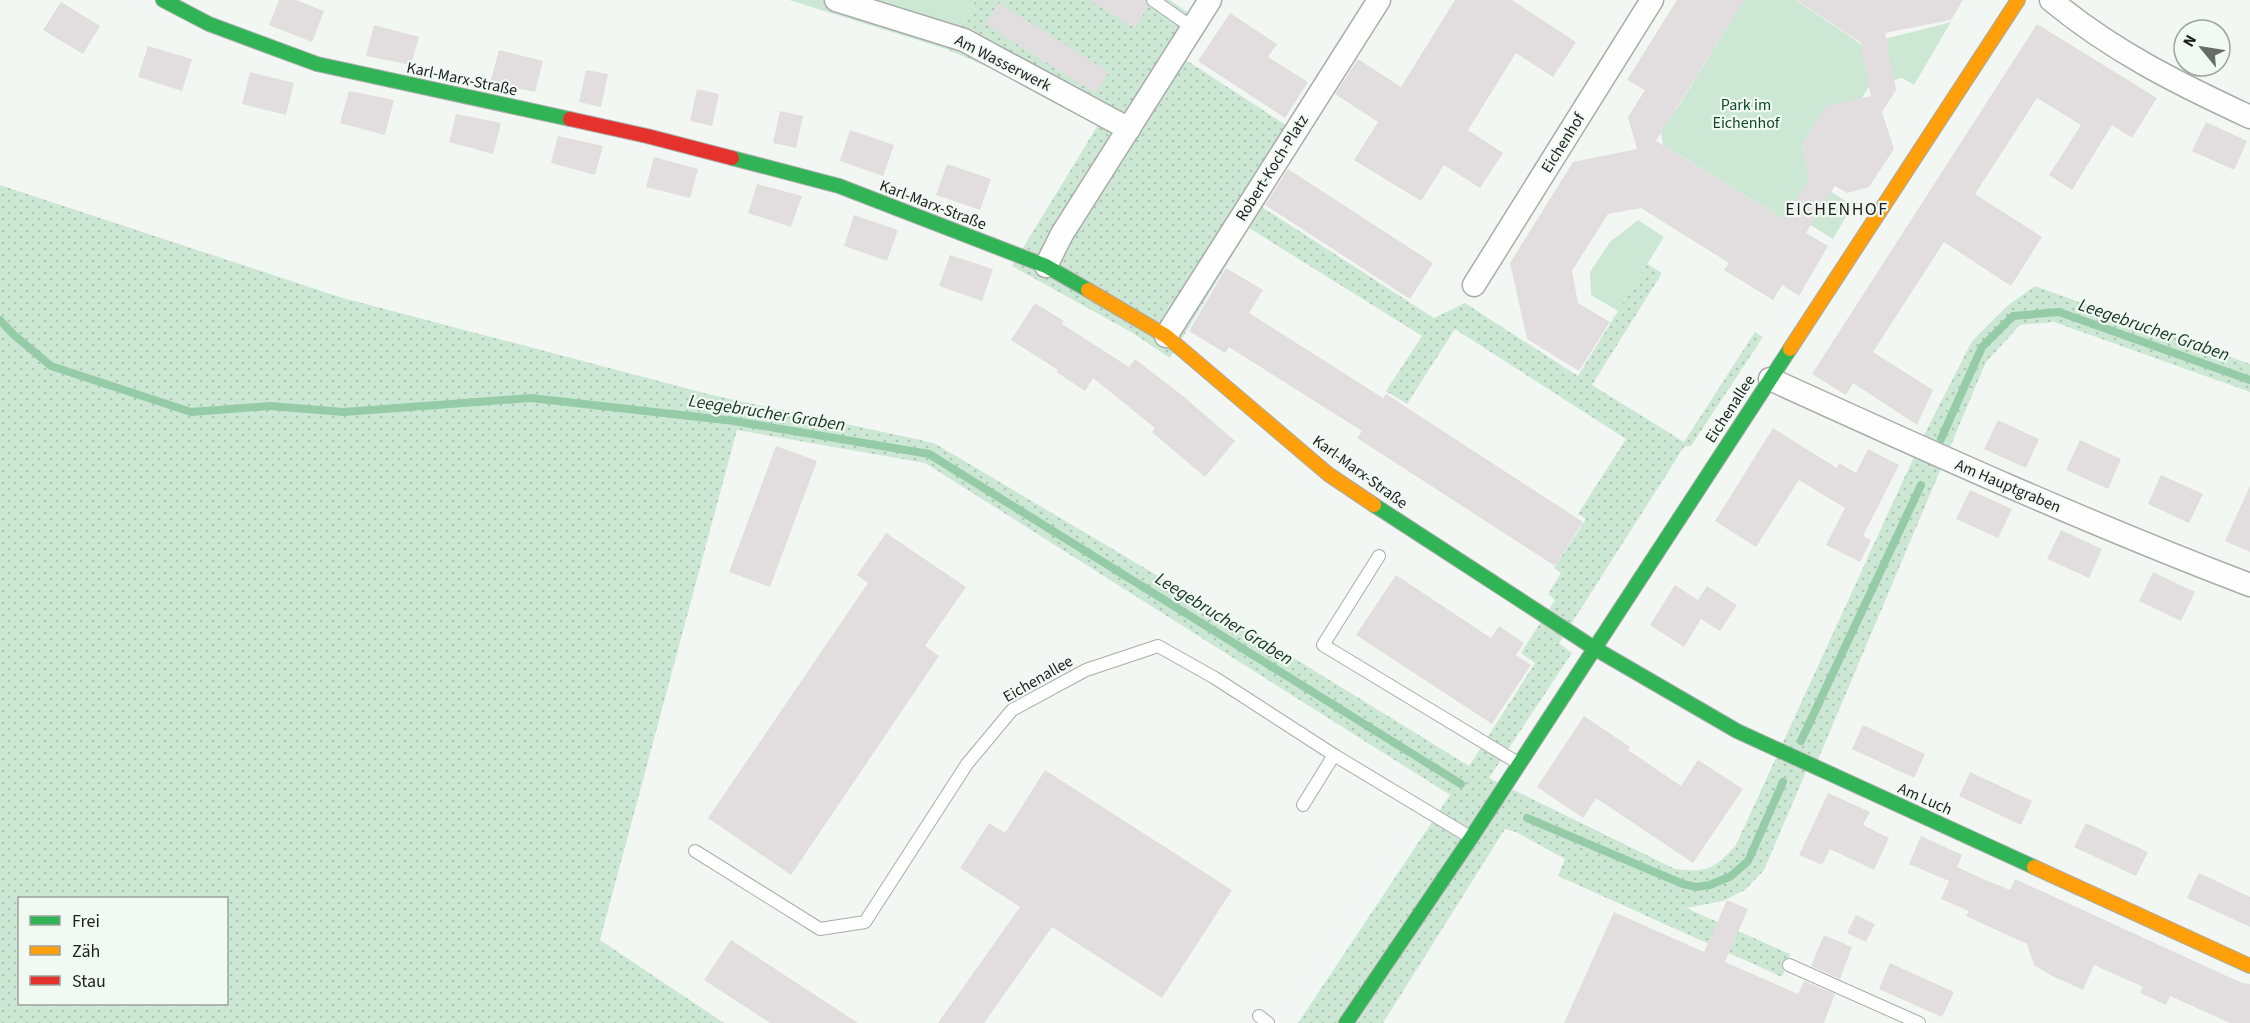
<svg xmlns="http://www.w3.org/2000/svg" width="2250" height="1023" viewBox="0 0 2250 1023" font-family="'Source Sans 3',sans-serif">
  <defs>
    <pattern id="grass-dots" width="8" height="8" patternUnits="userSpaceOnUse" patternTransform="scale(1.5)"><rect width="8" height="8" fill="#cce8d4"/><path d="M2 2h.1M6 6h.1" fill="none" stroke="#afc7b6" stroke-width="1.8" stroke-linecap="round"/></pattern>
  </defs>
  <rect width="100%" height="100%" fill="#f3f7f4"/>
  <path fill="url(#grass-dots)" fill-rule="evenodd" d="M976,0H1170L1208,27L1186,60L1304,137L1259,205L1434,318L1465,303L1578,376L1647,264L1662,273L1592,385L1684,442L1755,332L1763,337L1691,446L1684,447L1559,643L1572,653L1489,778L1675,869C1708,873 1714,869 1736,845L1923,437L1972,341L2007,306L2035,286L2250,364V392L2054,322L2020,325L1986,362L1817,762L1811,760L1764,870L1745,890L1723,901L1686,908L1790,954L1782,977L1558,876L1565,859L1516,832L1505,829L1383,1023H1298L1450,795L925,463L737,430L600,940L724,1023H0V185L343,298L712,395L934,443L1239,624L1469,766L1535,663L1521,653L1555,600L1548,594L1561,573L1554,568L1586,519L1578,514L1626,439L1455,329L1407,404L1386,391L1422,336L1249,228L1170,358L1131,332L1012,266L1098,125L1018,80L946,49ZM20,898H226V1004H20Z"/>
  <g fill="#cce8d4">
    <polygon points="789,0 976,0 946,49"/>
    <polygon points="1737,0 1795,0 1854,39 1861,45 1951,22 1914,85 1902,78 1868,88 1857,106 1826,106 1802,145 1807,167 1813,172 1809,179 1853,205 1833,239 1789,212 1784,219 1663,145 1659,120 1676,110 1742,3"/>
    <polygon points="1638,220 1664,237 1618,311 1591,295 1590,272 1610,242"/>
  </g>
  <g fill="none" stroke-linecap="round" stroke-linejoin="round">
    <g stroke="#95cba7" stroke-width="8">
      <polyline points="0,320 13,334 51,366 191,412 270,406 344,412 531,398 734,421 929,454 1461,784"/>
      <polyline points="1941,439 1982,347 2013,316 2059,312 2250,380"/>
      <polyline points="1801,741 1921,485"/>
      <polyline points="1527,818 1683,884 1696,887 1710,885 1731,876 1748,861 1783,782"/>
    </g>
  </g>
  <g fill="#e2dee0">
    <polygon points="279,0 296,0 324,11 312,42 269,25"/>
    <polygon points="1089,0 1145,0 1148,7 1135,28"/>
    <polygon points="1455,0 1512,0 1576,42 1553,77 1516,53 1468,130 1503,153 1480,188 1444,165 1421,201 1354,160 1378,122 1335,94 1358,59 1401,87"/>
    <polygon points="1677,0 1744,0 1656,141 1784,219 1809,179 1802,145 1825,106 1871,96 1860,42 1796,0 1963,0 1951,20 1885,33 1896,90 1882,112 1894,149 1869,187 1847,193 1835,186 1806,233 1828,246 1799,296 1782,285 1773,300 1724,270 1729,263 1641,208 1608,214 1572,271 1578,303 1610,322 1579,371 1527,339 1510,263 1573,162 1637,149 1628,117 1645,90 1627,80"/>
    <polygon points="61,2 100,26 83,54 43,30"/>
    <polygon points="999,3 1109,72 1095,93 985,24"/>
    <polygon points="1230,13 1277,44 1268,57 1308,82 1285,118 1198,61"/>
    <polygon points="2037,24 2157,98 2132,138 2112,125 2072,190 2049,175 2081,125 2037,98 1975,194 2042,237 2011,286 1944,242 1873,352 1933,390 1917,425 1853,383 1846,395 1812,374"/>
    <polygon points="374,25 419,37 411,65 366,56"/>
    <polygon points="148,46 192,59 182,91 138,77"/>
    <polygon points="499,50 543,61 535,92 490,83"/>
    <polygon points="586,70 608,74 601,107 579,102"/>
    <polygon points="250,72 294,83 286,115 242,104"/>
    <polygon points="697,89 719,94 712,126 690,121"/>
    <polygon points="349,91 394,100 385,135 340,123"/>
    <polygon points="780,111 803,116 796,148 773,143"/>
    <polygon points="456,114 501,123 493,154 449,142"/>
    <polygon points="2206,122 2247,141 2234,170 2192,151"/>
    <polygon points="850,130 894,145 883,176 840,161"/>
    <polygon points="558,136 603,146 595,175 551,163"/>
    <polygon points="654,157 698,169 690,198 646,187"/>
    <polygon points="947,164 991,179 980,210 936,195"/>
    <polygon points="1288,169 1433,263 1410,299 1265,205"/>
    <polygon points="757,184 802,196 791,227 748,213"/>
    <polygon points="854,215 898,230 887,261 844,246"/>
    <polygon points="950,255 993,269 982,301 939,286"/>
    <polygon points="1226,268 1263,290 1249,313 1383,398 1386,394 1583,522 1555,566 1357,438 1362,431 1229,347 1225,353 1189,331"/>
    <polygon points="1035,303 1064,321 1062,324 1129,367 1135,359 1183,396 1235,441 1205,477 1152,432 1155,428 1093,378 1085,391 1056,372 1058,370 1011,340"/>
    <polygon points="1998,420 2039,439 2026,468 1984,449"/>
    <polygon points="1773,428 1837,468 1839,463 1856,473 1868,449 1899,465 1863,536 1871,540 1860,562 1826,545 1845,508 1799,480 1756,547 1715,521"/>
    <polygon points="2080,440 2121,459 2108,489 2066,470"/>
    <polygon points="776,446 817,461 770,587 729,572"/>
    <polygon points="2161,475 2203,494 2189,523 2148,504"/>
    <polygon points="2250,486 2250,552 2225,541"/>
    <polygon points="1970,490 2012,509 1998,538 1956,519"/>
    <polygon points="2061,530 2102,549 2089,578 2047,559"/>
    <polygon points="886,533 966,587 925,646 939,656 791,875 708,818 868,583 857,575"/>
    <polygon points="2153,572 2195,592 2181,621 2139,601"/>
    <polygon points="1396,575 1491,638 1499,626 1524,643 1516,655 1531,665 1492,724 1356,635"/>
    <polygon points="1675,585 1698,600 1707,586 1737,605 1720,631 1701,619 1684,647 1650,625"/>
    <polygon points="1584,716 1630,747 1628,750 1681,786 1698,760 1743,789 1693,863 1596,798 1583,818 1537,787"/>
    <polygon points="1863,725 1925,754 1914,778 1852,749"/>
    <polygon points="1045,770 1232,890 1162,998 1052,927 984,1023 938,1023 1020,907 960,868 989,823 1005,833"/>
    <polygon points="1970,772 2032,801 2021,825 1959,796"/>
    <polygon points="1828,793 1870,812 1863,825 1889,838 1874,870 1830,849 1822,865 1799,855"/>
    <polygon points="2086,823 2148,852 2136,876 2074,847"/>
    <polygon points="1921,836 1962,855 1957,867 1983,879 2010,890 2015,879 2242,983 2250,984 2250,1023 2230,1023 2170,996 2166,1005 2140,993 2143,987 2094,965 2083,990 2052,976 2034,965 2027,944 1966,916 1969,911 1941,899 1949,881 1909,864"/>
    <polygon points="2199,873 2250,897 2250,927 2187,898"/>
    <polygon points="1727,900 1748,909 1725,962 1798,994 1804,981 1835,994 1824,1023 1564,1023 1614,912 1704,952"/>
    <polygon points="1856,915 1875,924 1866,942 1847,933"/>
    <polygon points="1824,935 1852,947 1840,979 1811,966"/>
    <polygon points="731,940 858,1023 770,1023 704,980"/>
    <polygon points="1890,963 1954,992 1942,1017 1879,989"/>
  </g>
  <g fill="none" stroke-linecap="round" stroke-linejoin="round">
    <defs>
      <g id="lane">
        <polyline points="1153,0 1193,28"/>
        <polyline points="1379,556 1323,645 1518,763"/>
        <polyline points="1303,805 1334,755"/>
        <polyline points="695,851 820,929 865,922 967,764 1012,710 1086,670 1158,646 1215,678 1334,755 1470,837"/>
        <polyline points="1789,965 1919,1023"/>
        <polyline points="1259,1016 1268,1023"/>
      </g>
      <g id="street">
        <polyline points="836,0 964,40 1129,129"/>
        <path d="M2051,0C2112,51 2179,84 2250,117"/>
        <polyline points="1046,266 1062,234 1210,0"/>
        <polyline points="1474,285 1652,0"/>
        <polyline points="1166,336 1379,0"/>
        <path d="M1770,379C1928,451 2087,523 2250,585"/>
      </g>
      <g id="fast">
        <polyline points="163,0 209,24 317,64 570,119"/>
        <polyline points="732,158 839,186 1046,266 1088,290"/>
        <polyline points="1374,505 1594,648 1737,731 2034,867"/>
        <polyline points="1346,1023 1471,838 1790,349"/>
      </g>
      <g id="slow">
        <polyline points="1088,290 1166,336 1328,474 1374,505"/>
        <polyline points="1790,349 2018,0"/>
        <polyline points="2034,867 2250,966"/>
      </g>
      <polyline id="jam" points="570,119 647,136 732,158"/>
    </defs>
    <use href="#lane" stroke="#a9acaa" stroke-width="14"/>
    <use href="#street" stroke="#a9acaa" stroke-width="25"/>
    <use href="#fast" stroke="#a9acaa" stroke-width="16"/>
    <use href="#slow" stroke="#a9acaa" stroke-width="16"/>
    <use href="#jam" stroke="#a9acaa" stroke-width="16"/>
    <use href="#lane" stroke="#fdfefd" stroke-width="12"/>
    <use href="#street" stroke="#fdfefd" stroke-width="22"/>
    <use href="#fast" stroke="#30b455" stroke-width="14"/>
    <use href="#slow" stroke="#ff9f0a" stroke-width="14"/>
    <use href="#jam" stroke="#e5322d" stroke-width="14"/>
  </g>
  <g text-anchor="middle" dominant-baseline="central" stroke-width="4.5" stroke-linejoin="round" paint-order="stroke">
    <g font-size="16" fill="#1d201d" stroke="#f1f9f3">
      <text transform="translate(1003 63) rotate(27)">Am Wasserwerk</text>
      <text transform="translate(462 79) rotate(12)">Karl-Marx-Straße</text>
      <text transform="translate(1563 143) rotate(-58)">Eichenhof</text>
      <text transform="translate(1272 168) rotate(-58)">Robert-Koch-Platz</text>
      <text transform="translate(933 205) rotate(21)">Karl-Marx-Straße</text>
      <text transform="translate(1730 409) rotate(-57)">Eichenallee</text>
      <text transform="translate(1360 472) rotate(36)">Karl-Marx-Straße</text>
      <text transform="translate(2008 486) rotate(23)">Am Hauptgraben</text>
      <text transform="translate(1038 679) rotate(-30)">Eichenallee</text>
      <text transform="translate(1925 799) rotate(24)">Am Luch</text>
    </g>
    <g font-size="16" fill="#104928" stroke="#f1f9f3">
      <text x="1746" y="105">Park im<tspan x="1746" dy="18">Eichenhof</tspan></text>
    </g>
    <g font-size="18" letter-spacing="1.5" fill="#1d201d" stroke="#f1f9f3">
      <text x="1837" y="209">EICHENHOF</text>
    </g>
    <g font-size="18" font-style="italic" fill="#163621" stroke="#f1f9f3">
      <text transform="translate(2154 330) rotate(19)">Leegebrucher Graben</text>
      <text transform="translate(767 413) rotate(9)">Leegebrucher Graben</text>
      <text transform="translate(1224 619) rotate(32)">Leegebrucher Graben</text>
    </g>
  </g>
  <rect x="18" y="897" width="210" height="108" fill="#f1f9f3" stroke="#9ca29d" stroke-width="1.5"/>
  <rect x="30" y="916" width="30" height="9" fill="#30b455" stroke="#9ca29d" stroke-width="1.5"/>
  <text x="72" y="927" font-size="18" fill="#1d201d">Frei</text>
  <rect x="30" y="946" width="30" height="9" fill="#ff9f0a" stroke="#9ca29d" stroke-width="1.5"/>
  <text x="72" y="957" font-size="18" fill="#1d201d">Zäh</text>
  <rect x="30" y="976" width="30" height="9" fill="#e5322d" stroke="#9ca29d" stroke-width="1.5"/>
  <text x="72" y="987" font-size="18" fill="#1d201d">Stau</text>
  <g transform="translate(2202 48) rotate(300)"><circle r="28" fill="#f1f9f3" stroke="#9ca29d" stroke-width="1.5"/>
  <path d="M0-4.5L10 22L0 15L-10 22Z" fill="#686b68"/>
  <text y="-9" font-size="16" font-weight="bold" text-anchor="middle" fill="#1d201d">N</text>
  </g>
</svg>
